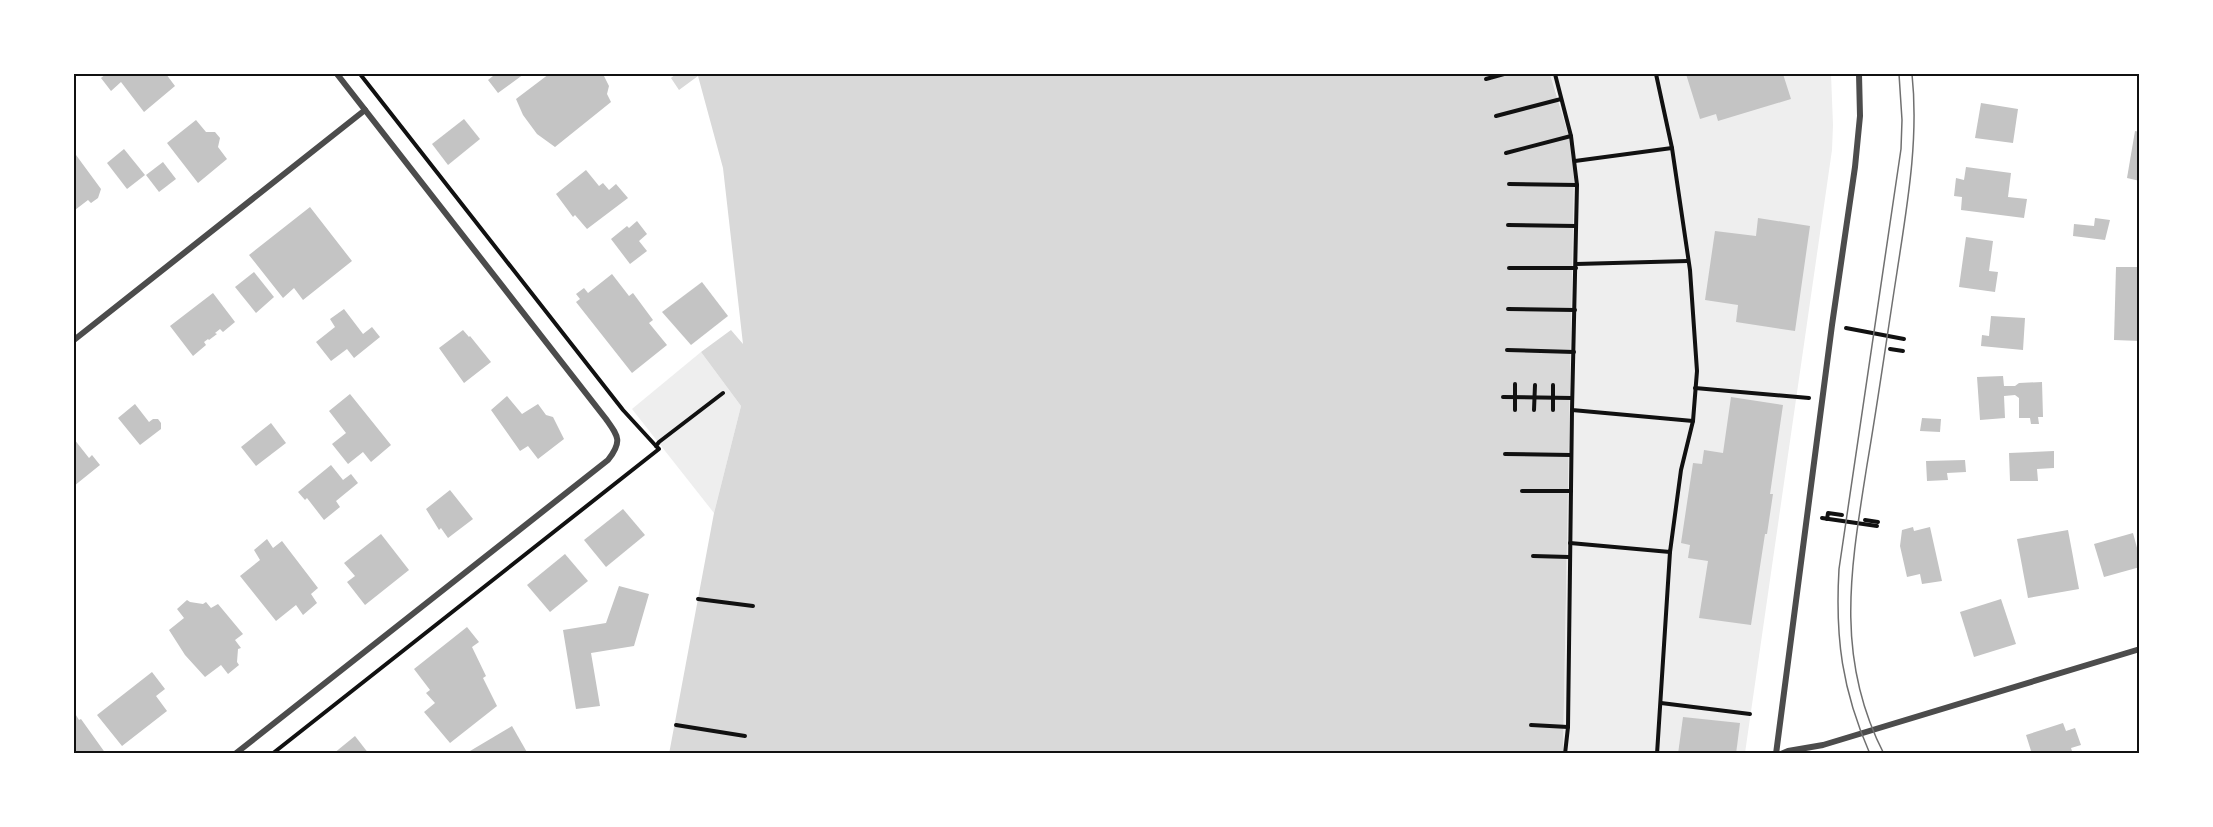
<svg xmlns="http://www.w3.org/2000/svg" width="2213" height="827" viewBox="0 0 2213 827" font-family="'Sofia Sans Condensed',sans-serif">
  <rect width="100%" height="100%" fill="#fff"/>
  <g fill="#eee">
    <polygon points="1550,74 1831,74 1833,125 1832,150 1745,753 1563,753 1574,177 1559,100"/>
    <polygon points="701,352 741,406 714,513 632,409"/>
  </g>
  <polygon fill="#d9d9d9" points="676,74 1550,74 1569,137 1574,177 1563,753 669,754 714,513 741,406 701,352 731,330 743,344 723,168 698,76 679,90 671,78"/>
  <g fill="#c4c4c4">
    <polygon points="106,74 166,74 175,86 144,112 121,82 111,91 101,78"/>
    <polygon points="491,74 524,74 498,93 488,80 493,76"/>
    <polygon points="549,74 603,74 609,86 607,94 611,102 555,147 537,134 523,115 516,99"/>
    <polygon points="1686,74 1783,74 1791,99 1718,121 1716,114 1700,119"/>
    <polygon points="1981,103 2018,109 2013,143 1975,138"/>
    <polygon points="464,119 480,139 448,165 432,144"/>
    <polygon points="196,120 206,132 215,132 220,138 218,147 227,159 198,183 167,143"/>
    <polygon points="2135,131 2140,132 2140,181 2127,178"/>
    <polygon points="124,149 145,175 127,189 107,163"/>
    <polygon points="76,155 101,189 98,198 91,203 88,200 75,210 74,208 74,158"/>
    <polygon points="163,162 176,179 159,192 146,175"/>
    <polygon points="1966,167 2011,173 2008,197 2027,199 2024,218 1961,210 1962,197 1954,196 1956,178 1964,180"/>
    <polygon points="586,170 599,186 603,183 609,190 616,184 628,198 587,229 575,215 573,217 556,194"/>
    <polygon points="310,207 352,261 303,300 294,288 283,298 249,255"/>
    <polygon points="1758,218 1810,226 1795,331 1736,322 1738,305 1705,300 1715,231 1756,236"/>
    <polygon points="2095,218 2110,220 2105,240 2073,236 2074,224 2094,226"/>
    <polygon points="637,221 647,234 639,241 647,251 630,264 611,239 627,226 629,228"/>
    <polygon points="1966,237 1993,241 1989,271 1998,272 1995,292 1959,287"/>
    <polygon points="2116,267 2140,267 2140,341 2114,340"/>
    <polygon points="254,272 274,297 256,313 235,287"/>
    <polygon points="612,274 629,296 633,293 653,320 649,323 667,345 632,373 576,302 580,299 576,294 584,288 588,293"/>
    <polygon points="702,282 728,316 691,345 662,312"/>
    <polygon points="213,293 235,322 223,332 220,329 215,333 217,334 209,340 208,339 204,342 206,345 193,356 170,326"/>
    <polygon points="344,309 363,334 372,327 380,337 354,358 347,349 331,361 316,342 335,327 330,319"/>
    <polygon points="1991,316 2025,318 2023,350 1981,346 1982,335 1989,336"/>
    <polygon points="463,330 469,337 470,336 491,362 464,383 439,348"/>
    <polygon points="2003,376 2004,386 2015,386 2019,383 2042,382 2043,417 2038,417 2039,424 2031,424 2030,418 2019,418 2019,398 2015,395 2004,396 2005,418 1980,420 1977,377"/>
    <polygon points="350,394 391,445 371,462 363,452 348,464 332,444 346,433 329,411"/>
    <polygon points="507,396 522,414 538,404 546,415 553,417 564,439 538,459 528,446 520,451 491,410"/>
    <polygon points="1731,397 1783,405 1770,494 1773,494 1767,534 1765,534 1751,625 1699,618 1708,561 1688,558 1690,545 1681,543 1693,463 1702,464 1704,450 1723,453"/>
    <polygon points="135,404 149,422 153,419 158,419 161,423 161,429 140,445 118,418"/>
    <polygon points="1922,418 1941,419 1940,432 1920,431"/>
    <polygon points="271,423 286,443 256,466 241,447"/>
    <polygon points="74,439 89,458 92,455 100,465 74,486"/>
    <polygon points="2054,451 2054,468 2037,469 2038,481 2010,481 2009,453"/>
    <polygon points="1965,460 1966,472 1947,473 1948,480 1927,481 1926,461"/>
    <polygon points="331,465 343,480 351,474 358,483 336,501 340,507 324,520 307,498 305,500 298,492"/>
    <polygon points="450,490 473,519 448,538 441,528 439,530 426,509"/>
    <polygon points="623,509 645,535 606,567 584,540"/>
    <polygon points="1913,527 1914,531 1930,527 1942,581 1922,584 1920,574 1907,577 1900,546 1902,530"/>
    <polygon points="2068,530 2079,589 2028,598 2017,539"/>
    <polygon points="2133,533 2140,559 2140,567 2104,577 2094,544"/>
    <polygon points="381,534 409,570 365,605 347,582 355,576 344,563"/>
    <polygon points="267,539 273,548 282,541 318,588 311,594 317,603 303,615 296,605 276,621 240,576 260,560 254,550"/>
    <polygon points="565,554 588,581 550,612 527,585"/>
    <polygon points="619,586 649,594 634,646 591,653 600,706 576,709 563,630 606,623"/>
    <polygon points="2001,599 2016,644 1974,657 1960,612"/>
    <polygon points="187,600 190,602 203,604 206,602 211,608 218,604 243,634 235,640 241,648 238,649 237,662 239,665 228,674 221,665 205,677 185,655 169,630 184,618 177,609"/>
    <polygon points="467,627 479,642 472,647 486,676 483,678 497,706 450,743 424,712 435,703 426,693 430,690 414,669"/>
    <polygon points="152,672 165,689 156,696 167,711 122,746 97,715"/>
    <polygon points="74,712 79,720 81,719 106,754 74,754"/>
    <polygon points="1683,717 1740,723 1736,754 1678,754"/>
    <polygon points="2063,723 2066,731 2075,728 2081,745 2071,748 2073,754 2032,754 2026,735"/>
    <polygon points="512,726 528,754 465,754"/>
    <polygon points="355,736 369,754 333,754"/>
  </g>
  <g fill="none" stroke-linecap="round" stroke-linejoin="round">
    <g stroke="#111" stroke-width="4">
      <polyline points="360,74 623,410 656,446"/>
      <polyline points="1555,74 1571,136 1577,185 1572,410 1693,421"/>
      <polyline points="1486,79 1504,74"/>
      <polyline points="1496,116 1561,99"/>
      <polyline points="1506,153 1571,136"/>
      <polyline points="1575,161 1672,148"/>
      <polyline points="1509,184 1577,185"/>
      <polyline points="1508,225 1576,226"/>
      <polyline points="1576,264 1688,261"/>
      <polyline points="1509,268 1576,268"/>
      <polyline points="1508,309 1575,310"/>
      <polyline points="1846,328 1904,339"/>
      <polyline points="1890,349 1903,351"/>
      <polyline points="1507,350 1574,352"/>
      <polyline points="1695,388 1809,398"/>
      <polyline points="1503,397 1572,398"/>
      <polyline points="1515,410 1515,384"/>
      <polyline points="1534,410 1535,385"/>
      <polyline points="1553,410 1553,385"/>
      <polyline points="1505,454 1571,455"/>
      <polyline points="1522,491 1571,491"/>
      <polyline points="1822,518 1877,526"/>
      <polyline points="1827,519 1828,513 1842,515"/>
      <polyline points="1865,520 1878,522"/>
      <polyline points="1570,543 1670,552 1681,470 1693,421 1697,371 1690,270 1672,148 1656,74"/>
      <polyline points="1533,556 1569,557"/>
      <polyline points="698,599 753,606"/>
      <polyline points="1661,703 1750,714"/>
      <polyline points="676,725 745,736"/>
      <polyline points="1531,725 1568,727"/>
      <polyline points="272,754 659,449 656,446 659,442 723,393"/>
      <polyline points="1565,754 1568,727 1572,410"/>
      <polyline points="1657,754 1670,552"/>
    </g>
    <g stroke="#4c4c4c" stroke-width="6">
      <polyline points="74,340 365,110"/>
      <path d="M235,754L608,460C623,441 618,436 606,419L337,74"/>
      <polyline points="1776,754 1832,325 1855,167 1860,116 1859,74"/>
      <polyline points="1781,754 1788,751 1823,745 2140,649"/>
    </g>
    <g stroke="#707070" stroke-width="1.5">
      <path d="M1870,754C1842,690 1835,638 1839,569L1901,149L1902,120L1899,74"/>
      <path d="M1884,754C1834,657 1851,567 1867,465C1878,401 1887,336 1897,272C1907,206 1919,140 1912,74"/>
    </g>
  </g>
  <rect width="2213" height="827" fill="none" stroke="#ffffff" stroke-width="150"/>
  <rect x="75" y="75" width="2063" height="677" fill="none" stroke="#111" stroke-width="2"/>
</svg>
